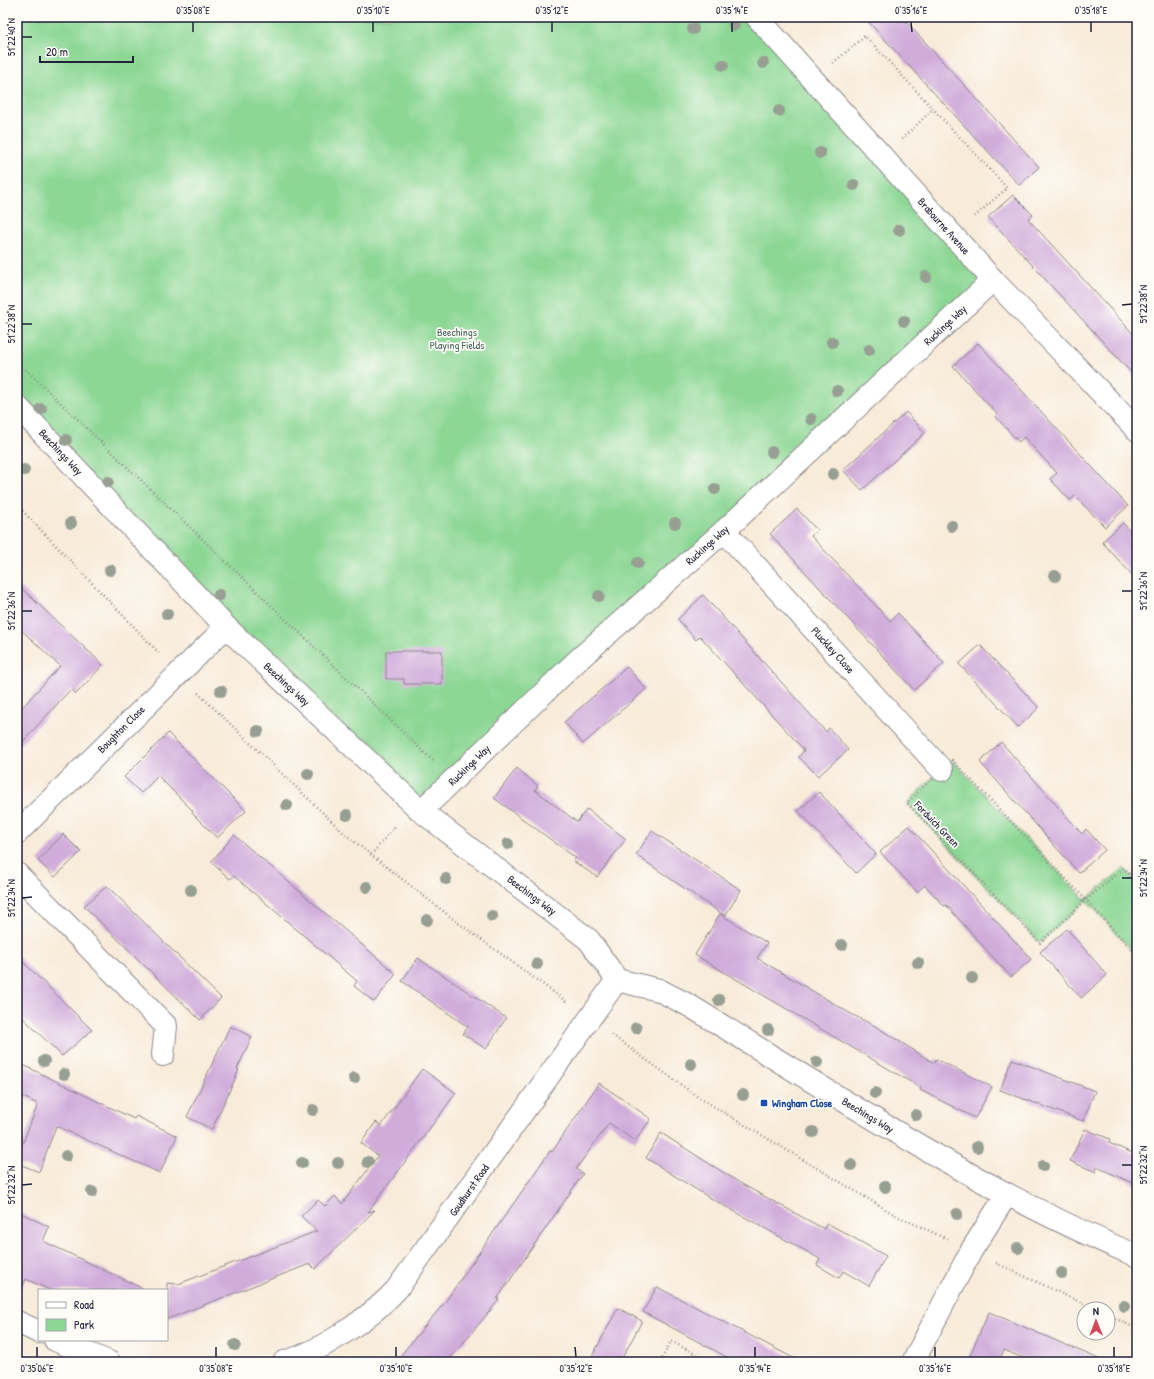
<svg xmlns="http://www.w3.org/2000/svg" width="1154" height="1379" viewBox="0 0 1154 1379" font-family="'Patrick Hand',sans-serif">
  <rect width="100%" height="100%" fill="#fdfcf7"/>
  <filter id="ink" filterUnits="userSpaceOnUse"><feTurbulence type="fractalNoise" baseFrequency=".025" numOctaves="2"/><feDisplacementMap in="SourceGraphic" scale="8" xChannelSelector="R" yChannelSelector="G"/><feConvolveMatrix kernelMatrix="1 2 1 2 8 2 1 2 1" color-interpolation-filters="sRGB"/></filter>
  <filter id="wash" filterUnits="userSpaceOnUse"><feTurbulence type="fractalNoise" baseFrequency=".012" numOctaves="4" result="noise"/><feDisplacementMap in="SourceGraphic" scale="16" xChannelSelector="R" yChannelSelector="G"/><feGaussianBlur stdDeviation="0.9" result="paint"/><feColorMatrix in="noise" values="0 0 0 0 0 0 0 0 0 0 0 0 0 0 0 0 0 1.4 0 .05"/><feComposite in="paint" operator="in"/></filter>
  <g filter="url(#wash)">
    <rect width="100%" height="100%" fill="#f8ebd9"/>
    <g fill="#8cd794" stroke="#577c68">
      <polygon points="17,17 757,17 993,280 421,811 17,406"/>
      <polygon points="952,760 1085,900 1124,868 1137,883 1137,946 1132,950 1086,900 1040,943 907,803"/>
    </g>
    <g id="blocks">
      <g fill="#d0acdb">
        <polygon points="864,17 902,17 1039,167 1019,185"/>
        <polygon points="1013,195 1033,215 1028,219 1137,338 1137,379 988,217"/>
        <polygon points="978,343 1128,506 1105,527 1075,496 1070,500 1050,479 1057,473 1024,437 1019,442 995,416 997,414 953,366"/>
        <polygon points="906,412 925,433 862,490 843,470"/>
        <polygon points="797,509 817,530 811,536 890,621 898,613 944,663 914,690 770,534"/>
        <polygon points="1123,523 1137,539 1137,580 1102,542"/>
        <polygon points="17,584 103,665 76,694 71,689 17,748 17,713 60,666 17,626"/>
        <polygon points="703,595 826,732 829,728 848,750 818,776 799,757 804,750 700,636 696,640 678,619"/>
        <polygon points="980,645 1039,708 1018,727 959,664"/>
        <polygon points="386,651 442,651 442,684 404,684 404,679 386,679"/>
        <polygon points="627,667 646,689 583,744 564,722"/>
        <polygon points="168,733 246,811 217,838 192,813 193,811 158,776 141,793 124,777"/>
        <polygon points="1001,742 1082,834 1086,829 1105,850 1079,873 980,762"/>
        <polygon points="517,768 538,786 535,790 577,822 587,809 626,839 597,877 573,861 576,858 494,798"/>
        <polygon points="819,792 876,854 856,873 798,811"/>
        <polygon points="909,826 1031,959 1011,977 946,905 944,906 925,885 917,892 880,852"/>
        <polygon points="652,831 741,890 725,916 636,855"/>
        <polygon points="63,834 81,852 55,877 38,861"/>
        <polygon points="234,835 396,974 374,1002 354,986 357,981 234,876 230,879 211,862"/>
        <polygon points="107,886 221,998 200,1020 84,906"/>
        <polygon points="720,914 767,943 757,958 853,1015 875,1026 934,1063 936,1059 992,1087 975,1118 920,1090 921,1088 695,955"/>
        <polygon points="1067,929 1107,975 1081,998 1040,952"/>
        <polygon points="17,956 92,1030 62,1056 17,1012"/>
        <polygon points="418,958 506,1018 486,1049 463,1034 468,1027 402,981"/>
        <polygon points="230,1026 252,1037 237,1069 239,1070 212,1129 187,1117"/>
        <polygon points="1012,1059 1095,1091 1083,1121 1000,1090"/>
        <polygon points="17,1062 134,1119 136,1116 177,1136 160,1173 56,1126 39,1172 17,1163 17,1158 38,1104 17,1094"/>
        <polygon points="422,1069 456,1093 368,1212 375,1210 315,1269 310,1264 167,1319 167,1283 178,1284 317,1231 301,1216 318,1200 325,1206 335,1196 342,1204 378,1156 361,1143 376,1122 381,1126"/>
        <polygon points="599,1083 651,1119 635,1141 609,1123 576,1169 583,1174 497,1299 499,1300 447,1362 395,1362 445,1302 550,1151 552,1152"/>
        <polygon points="1085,1129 1110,1139 1109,1143 1137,1155 1137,1185 1097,1167 1096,1172 1070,1161"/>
        <polygon points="661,1133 740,1183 824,1229 827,1223 886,1256 869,1286 843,1271 839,1278 817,1265 820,1259 705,1195 646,1158"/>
        <polygon points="17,1211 49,1227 43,1241 146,1290 50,1290 26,1279 17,1298"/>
        <polygon points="657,1287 801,1362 736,1362 643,1312"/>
        <polygon points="618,1308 642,1321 620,1362 589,1362"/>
        <polygon points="989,1312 1106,1362 1033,1362 1004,1350 999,1362 967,1362"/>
      </g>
    </g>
  </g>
  <g filter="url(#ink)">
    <use href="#blocks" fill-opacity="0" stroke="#8d868a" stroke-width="1"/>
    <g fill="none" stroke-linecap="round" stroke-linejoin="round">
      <defs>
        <g id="street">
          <polyline points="757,17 993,280 1137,430"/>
          <polyline points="724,531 942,770"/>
          <polyline points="421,811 579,659 724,531 993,280"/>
          <polyline points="17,833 226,627"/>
          <polyline points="17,874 166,1026 163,1055"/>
          <polyline points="17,1322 39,1332"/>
          <polyline points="55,1340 109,1362"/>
          <path d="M284,1362C319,1353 373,1316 397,1289L617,980"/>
          <polyline points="913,1362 971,1251 1007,1194"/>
        </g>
        <path id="secondary" d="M17,406L226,627L421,811L589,940L617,980L659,990L690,1006C835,1095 980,1190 1137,1256"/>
      </defs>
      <use href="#street" stroke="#8d868a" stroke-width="24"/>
      <use href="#secondary" stroke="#8d868a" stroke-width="24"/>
      <g stroke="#8d868a" stroke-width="2.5" stroke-dasharray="1 3" stroke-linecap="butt">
        <polyline points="833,63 865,36 1007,188 973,218"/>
        <polyline points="902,139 933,109"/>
        <polyline points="17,361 433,761"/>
        <polyline points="17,505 159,653"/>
        <polyline points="198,693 347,836 457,922 567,1002"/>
        <polygon points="952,760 1086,900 1040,943 907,803"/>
        <polyline points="371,855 396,825"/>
        <polyline points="1137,883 1124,868 1086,900 1132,950 1137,946"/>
        <polyline points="612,1035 698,1097 897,1216 947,1239"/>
        <polyline points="996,1263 1095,1309"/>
        <polyline points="1108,1315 1137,1329"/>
        <polyline points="660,1362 671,1341 710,1362"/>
      </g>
      <use href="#street" stroke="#fff" stroke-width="22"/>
      <use href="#secondary" stroke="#fff" stroke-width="22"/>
    </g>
    <g fill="#979f93">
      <circle cx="734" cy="25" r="6"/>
      <circle cx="693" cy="29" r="6"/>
      <circle cx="763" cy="63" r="6"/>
      <circle cx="723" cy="65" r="6"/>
      <circle cx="779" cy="111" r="6"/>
      <circle cx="820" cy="153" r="6"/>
      <circle cx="854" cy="185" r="6"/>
      <circle cx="899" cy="230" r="6"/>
      <circle cx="926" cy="277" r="6"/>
      <circle cx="904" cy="321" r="6"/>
      <circle cx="832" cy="342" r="6"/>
      <circle cx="869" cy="350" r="6"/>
      <circle cx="837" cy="391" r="6"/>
      <circle cx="41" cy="409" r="6"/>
      <circle cx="811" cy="419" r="6"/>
      <circle cx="66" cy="440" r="6"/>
      <circle cx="772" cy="452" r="6"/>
      <circle cx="24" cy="470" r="6"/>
      <circle cx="833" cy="474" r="6"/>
      <circle cx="108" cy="482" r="6"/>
      <circle cx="715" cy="489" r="6"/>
      <circle cx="71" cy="523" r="6"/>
      <circle cx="675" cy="523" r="6"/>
      <circle cx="952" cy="526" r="6"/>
      <circle cx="638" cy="563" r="6"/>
      <circle cx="110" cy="570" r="6"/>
      <circle cx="1055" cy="576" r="6"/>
      <circle cx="219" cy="595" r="6"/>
      <circle cx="599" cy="596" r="6"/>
      <circle cx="167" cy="614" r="6"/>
      <circle cx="221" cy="691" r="6"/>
      <circle cx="258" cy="731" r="6"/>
      <circle cx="308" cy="774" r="6"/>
      <circle cx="287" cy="805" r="6"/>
      <circle cx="347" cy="815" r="6"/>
      <circle cx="508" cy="844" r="6"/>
      <circle cx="446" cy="879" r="6"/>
      <circle cx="367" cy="887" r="6"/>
      <circle cx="191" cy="890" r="6"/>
      <circle cx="492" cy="916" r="6"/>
      <circle cx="427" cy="920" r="6"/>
      <circle cx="842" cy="945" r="6"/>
      <circle cx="918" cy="963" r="6"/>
      <circle cx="537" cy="964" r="6"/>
      <circle cx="972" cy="978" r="6"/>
      <circle cx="719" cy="1000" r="6"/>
      <circle cx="636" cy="1028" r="6"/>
      <circle cx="768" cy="1030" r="6"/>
      <circle cx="44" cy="1061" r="6"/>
      <circle cx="817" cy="1062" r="6"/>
      <circle cx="691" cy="1064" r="6"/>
      <circle cx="64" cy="1074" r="6"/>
      <circle cx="354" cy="1078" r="6"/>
      <circle cx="875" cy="1093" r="6"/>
      <circle cx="743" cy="1095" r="6"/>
      <circle cx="313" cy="1110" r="6"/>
      <circle cx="916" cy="1115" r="6"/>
      <circle cx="813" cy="1132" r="6"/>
      <circle cx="977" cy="1147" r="6"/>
      <circle cx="66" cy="1156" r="6"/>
      <circle cx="368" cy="1162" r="6"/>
      <circle cx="302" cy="1163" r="6"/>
      <circle cx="338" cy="1163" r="6"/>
      <circle cx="851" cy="1165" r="6"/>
      <circle cx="1043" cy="1166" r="6"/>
      <circle cx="885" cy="1187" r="6"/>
      <circle cx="92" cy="1192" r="6"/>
      <circle cx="957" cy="1214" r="6"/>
      <circle cx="1018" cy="1248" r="6"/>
      <circle cx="1062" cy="1273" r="6"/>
      <circle cx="1124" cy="1306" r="6"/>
      <circle cx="235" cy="1345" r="6"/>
    </g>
  </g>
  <path fill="none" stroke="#22223b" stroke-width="1.5" d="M193,22V32M373,22V32M552,22V32M732,22V32M911,22L912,32M1091,22V32M22,37H32M1122,305L1132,304M22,324H32M1122,591H1132M22,611H32M1122,878H1132M22,898L32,897M1122,1165H1132M22,1185L32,1184M37,1347V1357M216,1347V1357M396,1347V1357M575,1347L576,1357M755,1347V1357M935,1347V1357M1114,1347V1357"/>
  <rect fill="#1a4fb4" stroke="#fdfcf7" stroke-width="1.5" x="760" y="1099" width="8" height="8" rx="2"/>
  <g text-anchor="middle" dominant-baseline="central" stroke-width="3.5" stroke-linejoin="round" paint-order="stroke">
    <g font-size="11" fill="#22223b" stroke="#fdfcf7">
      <text transform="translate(944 226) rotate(48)">Brabourne Avenue</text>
      <text transform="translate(945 325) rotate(-43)">Ruckinge Way</text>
      <text transform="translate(61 452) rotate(47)">Beechings Way</text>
      <text transform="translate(707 545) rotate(-42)">Ruckinge Way</text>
      <text transform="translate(833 650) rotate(48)">Pluckley Close</text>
      <text transform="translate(287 684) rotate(43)">Beechings Way</text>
      <text transform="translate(121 729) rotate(-45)">Boughton Close</text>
      <text transform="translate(469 765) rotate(-44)">Ruckinge Way</text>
      <text transform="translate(937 824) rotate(46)">Fordwich Green</text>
      <text transform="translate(532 895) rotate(37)">Beechings Way</text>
      <text transform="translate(868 1115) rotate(31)">Beechings Way</text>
      <text transform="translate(469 1190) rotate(-55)">Goudhurst Road</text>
    </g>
    <g font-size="11" fill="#47615a" stroke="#fdfcf7">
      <text x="457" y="332">Beechings<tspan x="457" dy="13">Playing Fields</tspan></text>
    </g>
    <g font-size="11" font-weight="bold" fill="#164399" stroke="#fdfcf7" text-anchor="start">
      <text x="772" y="1103">Wingham Close</text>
    </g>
  </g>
  <rect width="1154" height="1379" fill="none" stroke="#fdfcf7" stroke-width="44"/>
  <rect x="38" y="1289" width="130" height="52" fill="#fdfcf7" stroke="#a5a5ac"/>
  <rect x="46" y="1302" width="20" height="6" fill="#ffffff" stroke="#a5a5ac"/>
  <text x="74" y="1309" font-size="12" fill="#22223b">Road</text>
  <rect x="46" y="1319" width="20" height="12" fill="#8cd794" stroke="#a5a5ac"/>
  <text x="74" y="1329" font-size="12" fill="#22223b">Park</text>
  <g transform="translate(1096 1321) rotate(359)"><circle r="19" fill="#fdfcf7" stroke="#a5a5ac"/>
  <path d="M0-3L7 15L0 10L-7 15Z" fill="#d1495b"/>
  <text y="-6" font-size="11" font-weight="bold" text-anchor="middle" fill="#22223b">N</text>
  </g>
  <path d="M40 56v6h93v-6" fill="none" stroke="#22223b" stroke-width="2"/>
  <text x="46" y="56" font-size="12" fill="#22223b" stroke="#fdfcf7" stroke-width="3" paint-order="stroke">20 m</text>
  <rect x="22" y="22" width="1110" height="1335" fill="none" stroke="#22223b" stroke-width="1.5"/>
  <g font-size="10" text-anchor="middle" fill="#22223b">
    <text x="193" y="14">0°35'08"E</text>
    <text x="373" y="14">0°35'10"E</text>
    <text x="552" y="14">0°35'12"E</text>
    <text x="732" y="14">0°35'14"E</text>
    <text x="911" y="14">0°35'16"E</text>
    <text x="1091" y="14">0°35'18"E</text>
    <text transform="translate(11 37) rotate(-90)" y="4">51°22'40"N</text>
    <text transform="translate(1143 304) rotate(-90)" y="4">51°22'38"N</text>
    <text transform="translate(11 324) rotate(-90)" y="4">51°22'38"N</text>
    <text transform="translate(1143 591) rotate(-90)" y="4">51°22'36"N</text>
    <text transform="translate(11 611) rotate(-90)" y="4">51°22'36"N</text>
    <text transform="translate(1143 878) rotate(-90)" y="4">51°22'34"N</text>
    <text transform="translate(11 898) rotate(-90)" y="4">51°22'34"N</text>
    <text transform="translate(1143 1165) rotate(-90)" y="4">51°22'32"N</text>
    <text transform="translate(11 1185) rotate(-90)" y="4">51°22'32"N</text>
    <text x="37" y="1372">0°35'06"E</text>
    <text x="216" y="1372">0°35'08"E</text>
    <text x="396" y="1372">0°35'10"E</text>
    <text x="576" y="1372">0°35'12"E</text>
    <text x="755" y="1372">0°35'14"E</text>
    <text x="935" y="1372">0°35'16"E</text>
    <text x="1114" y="1372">0°35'18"E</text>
  </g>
</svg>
